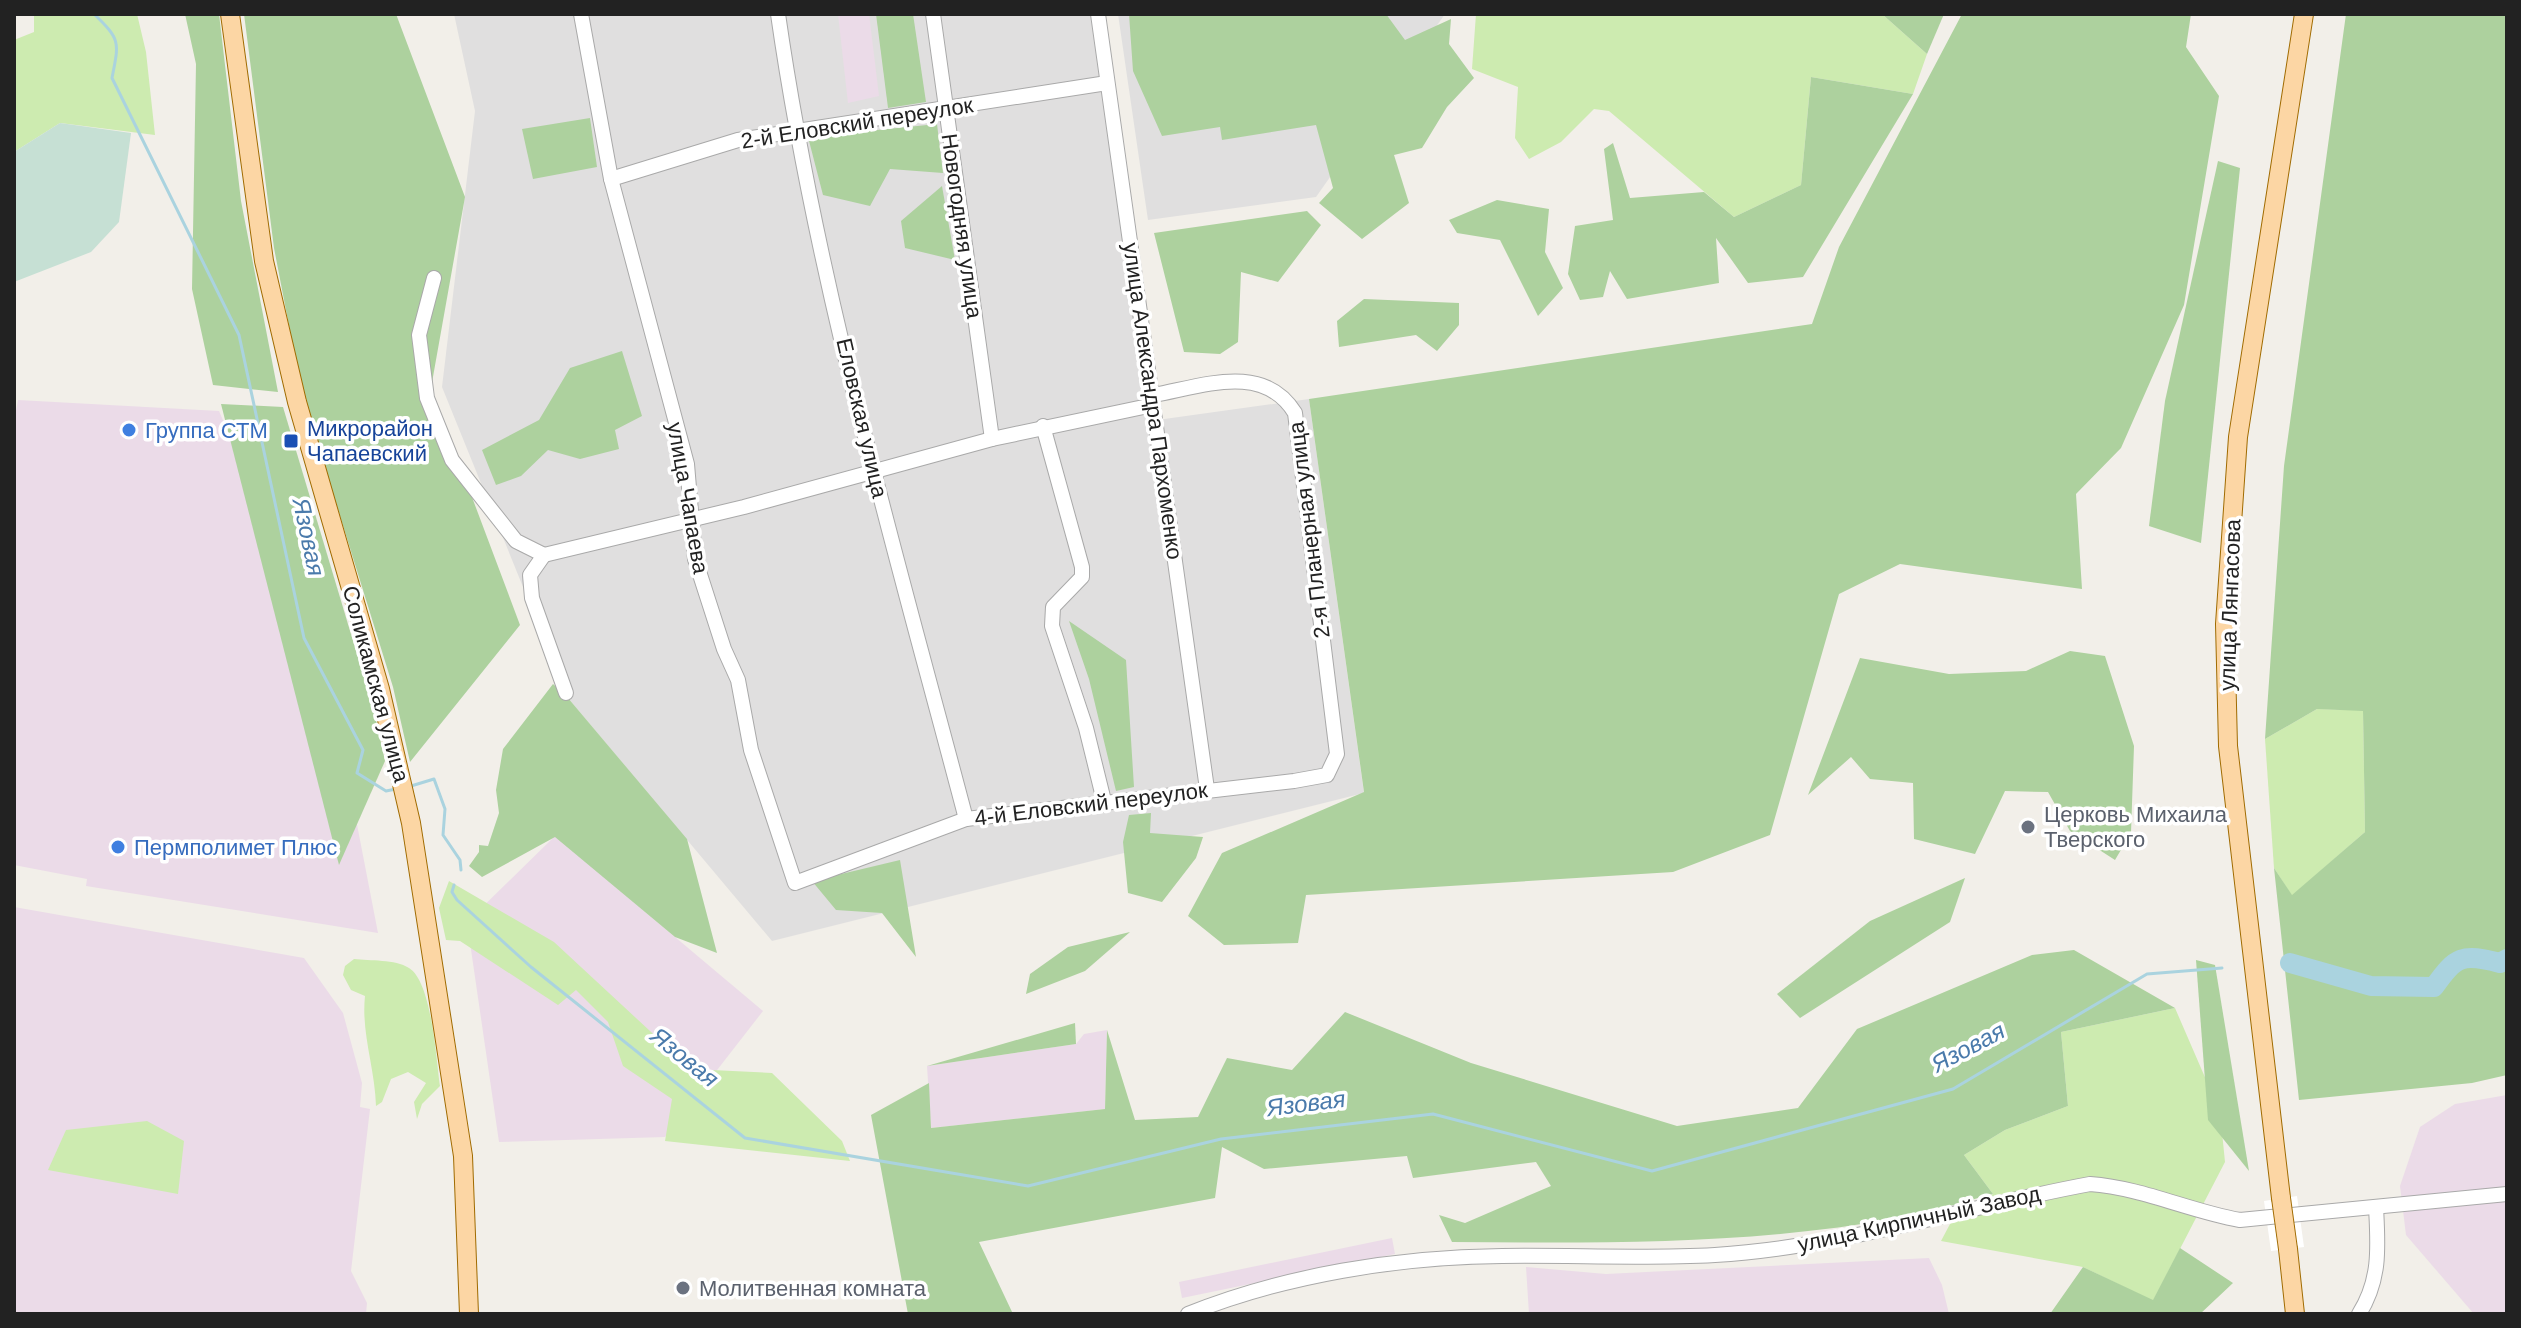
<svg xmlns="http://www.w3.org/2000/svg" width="2521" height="1328" viewBox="0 0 2521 1328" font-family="Arial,sans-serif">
  <rect width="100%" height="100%" fill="#f2efe9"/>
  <g fill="#e0dfdf">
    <polygon points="454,14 1091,14 1150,421 1309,399 1364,793 772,941 568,698 442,387 475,111"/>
    <polygon points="1118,14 1445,14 1316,197 1148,220"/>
  </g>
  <g fill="#ebdbe8">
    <polygon points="838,14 869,14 879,96 848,103"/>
    <polygon points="18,400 219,411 324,654 378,933 86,886 87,879 14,865 14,421"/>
    <polygon points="555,836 763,1011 665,1137 499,1142 467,922"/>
    <polygon points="14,907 304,958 343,1013 362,1083 360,1107 370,1109 351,1271 367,1303 366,1314 14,1314"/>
    <polygon points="1107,1030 1105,1109 931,1128 927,1066 1076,1044 1084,1034"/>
    <polygon points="2507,1095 2507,1314 2474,1314 2406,1235 2400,1186 2420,1127 2455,1104"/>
    <polygon points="1392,1238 1395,1254 1182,1298 1179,1282"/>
    <polygon points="1929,1258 1942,1285 1949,1314 1529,1314 1526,1267 1606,1274"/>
  </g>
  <g fill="#cdebb0">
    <polygon points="34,14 137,14 146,52 155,135 60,123 14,152 14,40 34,32"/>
    <polygon points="1476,14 1882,14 1927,54 1913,94 1811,77 1801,185 1734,217 1609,111 1594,109 1561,142 1529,159 1515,138 1518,87 1472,69"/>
    <polygon points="2317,709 2363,710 2365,832 2292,896 2274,868 2265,739"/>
    <polygon points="449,881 554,942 691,1069 772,1073 842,1141 850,1161 665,1141 672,1099 623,1066 608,1022 576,990 558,1005 460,941 446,940 439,908"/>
    <path d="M354,959C370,961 395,959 409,968C432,982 436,1059 440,1086L422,1104L417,1119L414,1102L426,1083L408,1072L391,1079L382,1102L376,1106C375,1068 361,1033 365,996L351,990L343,975L345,966Z"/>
    <polygon points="2175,1008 2220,1112 2225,1162 2153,1301 2083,1267 1941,1241 1950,1224 1993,1194 1964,1155 2005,1130 2068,1106 2061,1032"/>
    <polygon points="147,1121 184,1141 178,1194 48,1170 66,1130"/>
  </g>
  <g fill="#add19e">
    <polygon points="185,14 219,14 241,201 278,392 213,385 192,289 196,64"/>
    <polygon points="244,14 396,14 465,197 431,388 520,625 410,762 393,687 302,393 274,248"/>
    <polygon points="876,14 913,14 926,102 888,108"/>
    <polygon points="1129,14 1386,14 1405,40 1451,19 1449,44 1474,78 1447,107 1422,148 1394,155 1409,203 1362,239 1319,203 1333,188 1316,125 1222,140 1220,127 1162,136 1133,71"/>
    <polygon points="1882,14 1944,14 1927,54"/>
    <polygon points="1962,14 2191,14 2186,47 2219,96 2184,305 2121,448 2076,494 2082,589 1900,564 1839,594 1770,835 1673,872 1306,895 1298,943 1224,945 1188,916 1222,853 1364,792 1309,399 1812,324 1839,247"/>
    <polygon points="2346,14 2507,14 2507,1075 2472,1083 2299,1100 2274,868 2292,895 2365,832 2363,711 2317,709 2265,739 2284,466"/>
    <polygon points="1811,77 1913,94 1803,277 1748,283 1716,238 1719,283 1627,299 1610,271 1603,297 1580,300 1568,274 1575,226 1613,220 1604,149 1613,143 1630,198 1704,192 1734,217 1801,185"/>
    <polygon points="590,118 597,167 533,179 522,129"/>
    <polygon points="937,124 943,173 890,169 870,206 823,195 808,137"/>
    <polygon points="2218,161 2240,168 2201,543 2149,526 2165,401"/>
    <polygon points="942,186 955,260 905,248 901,221"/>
    <polygon points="1497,200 1549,209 1545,252 1563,288 1538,316 1500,240 1457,233 1449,220"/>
    <polygon points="1307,211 1321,225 1278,282 1241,272 1238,342 1220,354 1184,352 1154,233"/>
    <polygon points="1364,299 1459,303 1459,325 1437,351 1416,335 1339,347 1337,321"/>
    <polygon points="622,351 642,416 615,430 619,449 580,459 548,450 521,476 496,485 482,450 539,420 570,368"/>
    <polygon points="221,404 283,407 374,711 385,761 339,865"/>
    <polygon points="1069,621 1126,660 1134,787 1116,791 1089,679"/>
    <polygon points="2070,651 2105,656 2134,746 2131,833 2115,860 2070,831 2048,792 2005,791 1975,854 1914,839 1913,783 1870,779 1851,757 1808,795 1860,658 1949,674 2026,671"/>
    <polygon points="553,684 568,698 687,839 717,953 675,937 555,837 482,877 469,866 479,852 479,845 488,846 499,813 496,790 503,749"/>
    <polygon points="1151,813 1150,833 1203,837 1196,858 1162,902 1128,893 1123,842 1129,815"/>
    <polygon points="900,860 916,957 882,913 836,910 812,881"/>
    <polygon points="1965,878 1950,922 1800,1018 1777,994 1870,921"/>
    <polygon points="1130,932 1085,971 1026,994 1030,974 1068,947"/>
    <path d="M2074,950L2175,1008L2061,1032L2068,1106L2005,1130L1964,1155L1993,1194C1962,1202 1930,1213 1898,1218C1751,1245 1601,1243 1452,1242L1439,1215L1465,1223L1551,1186L1536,1162L1413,1178L1407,1156L1264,1169L1222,1147L1215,1198L979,1242L1013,1314H908L871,1115L929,1083L931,1128L1105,1109L1107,1030L1135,1120L1198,1117L1227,1058L1292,1070L1345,1012L1471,1063L1677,1126L1798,1108L1857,1029L2032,955Z"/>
    <polygon points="2196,960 2215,965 2249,1171 2208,1120"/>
    <polygon points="1075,1023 1076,1044 927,1066"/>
    <polygon points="2180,1248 2233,1283 2200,1314 2050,1314 2083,1267 2153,1300"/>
  </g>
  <polygon fill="#c6e0d4" points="60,123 131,133 119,222 91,252 14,282 14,152"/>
  <polygon fill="#fff" points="2297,1196 2304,1247 2271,1251 2264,1201"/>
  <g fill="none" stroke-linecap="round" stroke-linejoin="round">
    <g stroke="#aad3df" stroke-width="3">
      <path d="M94,14C121,40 119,42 112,78L239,335L304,638L363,750L357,773L386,791L396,789"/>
      <polyline points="411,786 434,779 445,809 443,835 460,860 461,870"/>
      <polyline points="454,885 452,892 457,900 531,967 745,1138 1028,1186 1221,1139 1433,1114 1652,1171 1953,1089 2147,974 2222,968"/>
    </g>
    <path stroke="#aad3df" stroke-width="20" d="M2290,963L2371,986L2434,987C2456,956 2462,953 2500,963L2507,959"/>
    <defs>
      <g id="minor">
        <path d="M581,14L611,179L687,464L695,559L724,649L738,680L751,750L795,883L966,819L1294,781L1327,775L1337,754L1295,413C1264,362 1203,386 1154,395"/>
        <path d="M778,14C817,286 896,553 966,819"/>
        <polyline points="933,14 992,439"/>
        <polyline points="1098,14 1207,789"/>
        <polyline points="611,179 738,140 1107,83"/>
        <polyline points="434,278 419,335 427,398 452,460 516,541 544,555"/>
        <polyline points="1043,426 1082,567 1082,577 1053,607 1052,626 1086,728 1105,805"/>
        <polyline points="544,555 744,507 992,439 1153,405"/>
        <polyline points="544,555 530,575 532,598 566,693"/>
        <path d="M1188,1314C1285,1275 1398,1257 1502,1256C1573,1255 1645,1259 1715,1255C1843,1247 1965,1207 2090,1184C2143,1188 2189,1211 2240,1220L2507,1194"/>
        <path d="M2359,1314C2381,1279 2378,1246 2376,1207"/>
      </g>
      <g id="major">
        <polyline points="230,14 264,261 297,402 380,689 411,823 463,1156 469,1314"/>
        <polyline points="2281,1198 2228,746 2225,624 2238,437 2304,14"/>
        <polyline points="2288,1249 2295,1314"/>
      </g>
    </defs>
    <use href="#minor" stroke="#a9a9a9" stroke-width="16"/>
    <use href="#major" stroke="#a06b00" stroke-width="20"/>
    <use href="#minor" stroke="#fff" stroke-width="14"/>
    <use href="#major" stroke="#fcd6a4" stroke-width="18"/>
    <defs>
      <polyline id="major-bridge" points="2281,1198 2288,1249"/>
    </defs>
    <use href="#major-bridge" stroke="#a06b00" stroke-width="20" stroke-linecap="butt"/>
    <use href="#major-bridge" stroke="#fcd6a4" stroke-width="18"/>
  </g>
  <g fill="#3f7fe0" stroke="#fff" stroke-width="3">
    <circle cx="129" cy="430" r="8"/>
    <circle cx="118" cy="847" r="8"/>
  </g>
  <rect fill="#1a4fb4" stroke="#fff" stroke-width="3" x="283" y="433" width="16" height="16" rx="4"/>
  <g fill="#6b7280" stroke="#fff" stroke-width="3">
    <circle cx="2028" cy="827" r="8"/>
    <circle cx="683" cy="1288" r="8"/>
  </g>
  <g text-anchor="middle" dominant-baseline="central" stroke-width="7" stroke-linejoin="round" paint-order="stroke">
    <g font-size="22" fill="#222" stroke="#fff">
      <text transform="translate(857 123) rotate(-9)">2-й Еловский переулок</text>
      <text transform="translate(962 226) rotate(82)">Новогодняя улица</text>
      <text transform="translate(1153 401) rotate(82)">улица Александра Пархоменко</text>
      <text transform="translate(862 418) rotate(77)">Еловская улица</text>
      <text transform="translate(688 498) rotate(80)">улица Чапаева</text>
      <text transform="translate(1309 530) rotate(-97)">2-я Планерная улица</text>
      <text transform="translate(2230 605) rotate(-88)">улица Лянгасова</text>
      <text transform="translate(376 684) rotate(75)">Соликамская улица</text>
      <text transform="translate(1091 804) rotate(-7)">4-й Еловский переулок</text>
      <text transform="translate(1919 1219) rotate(-12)">улица Кирпичный Завод</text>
    </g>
    <g font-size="22" fill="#164399" stroke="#fff" text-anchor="start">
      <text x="307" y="428">Микрорайон<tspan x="307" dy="25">Чапаевский</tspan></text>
    </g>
    <g font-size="22" fill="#366cbe" stroke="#fff" text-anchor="start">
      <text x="145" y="430">Группа СТМ</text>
      <text x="134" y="847">Пермполимет Плюс</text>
    </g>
    <g font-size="22" fill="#5b616d" stroke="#fff" text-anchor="start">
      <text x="2044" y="814">Церковь Михаила<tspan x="2044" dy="25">Тверского</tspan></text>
      <text x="699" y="1288">Молитвенная комната</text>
    </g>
    <g font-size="24" font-style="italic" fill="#4a7aab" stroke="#fff">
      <text transform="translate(309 537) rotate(78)">Язовая</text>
      <text transform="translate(1968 1047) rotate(-28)">Язовая</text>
      <text transform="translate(685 1057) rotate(39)">Язовая</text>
      <text transform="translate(1306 1103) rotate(-7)">Язовая</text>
    </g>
  </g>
  <rect width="2521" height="1328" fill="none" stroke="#222222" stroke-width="32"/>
</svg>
